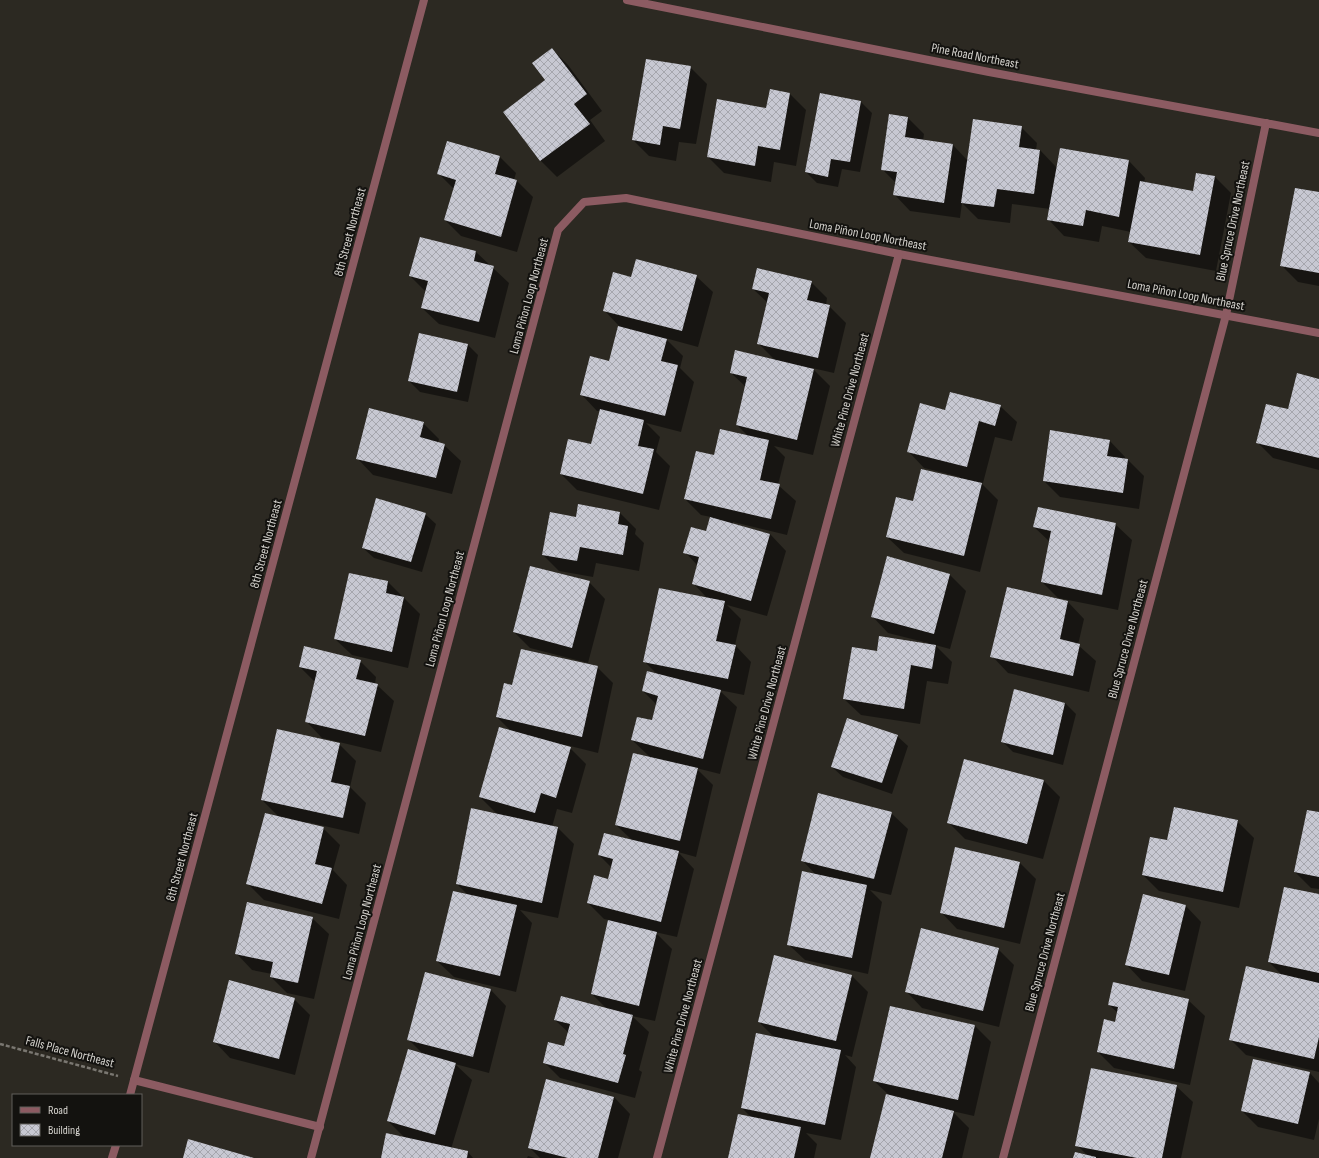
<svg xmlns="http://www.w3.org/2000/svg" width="1319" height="1158" viewBox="0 0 1319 1158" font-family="'Sofia Sans Condensed',sans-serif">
  <defs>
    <pattern id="building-cross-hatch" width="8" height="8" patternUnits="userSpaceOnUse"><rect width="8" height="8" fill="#c7c8d2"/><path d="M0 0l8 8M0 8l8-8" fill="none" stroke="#a5a6ad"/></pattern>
  </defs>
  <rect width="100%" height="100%" fill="#2c2922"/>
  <g fill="#0007">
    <polygon points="552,49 568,65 602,111 590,120 605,141 557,177 541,161 504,112 546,80"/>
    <polygon points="690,67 707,84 696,144 679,142 676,161 649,156 633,140"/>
    <polygon points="790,94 806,110 796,166 774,162 771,182 724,173 708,157 767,109"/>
    <polygon points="861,102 872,113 860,172 842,169 838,187 817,183 806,172"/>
    <polygon points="890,115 908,118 924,134 923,141 953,145 968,161 1021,127 1037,143 1036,150 1040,150 1057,168 1061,149 1129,161 1145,178 1144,183 1194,192 1215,177 1231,193 1216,271 1146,258 1129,242 1131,232 1102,226 1099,242 1064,236 1048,219 1050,209 1012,204 1010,223 978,219 962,203 960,218 910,211 894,194 896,183 882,169"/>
    <polygon points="448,142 500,157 516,173 514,180 517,181 533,197 517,252 461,236 445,220 454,189 439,174"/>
    <polygon points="1319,193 1319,286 1298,282 1281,265"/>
    <polygon points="420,238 476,252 509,283 495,338 439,324 422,308 426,292 410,276"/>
    <polygon points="696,276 713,292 698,347 665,338 683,356 680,368 694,382 681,432 646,423 660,437 656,452 670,466 659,510 577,490 561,474 592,446 600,411 597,411 581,394 610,362 619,326 604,310 632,278"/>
    <polygon points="811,282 827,298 826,305 829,306 846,323 834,373 812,368 830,386 813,455 774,446 785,457 778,485 796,501 787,535 733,522 733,524 770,534 786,551 767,616 727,605 741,619 735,645 751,662 744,695 719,690 737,707 720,774 696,768 713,785 696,857 678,852 694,869 677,937 655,932 672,949 655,1021 632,1016 649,1032 639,1070 642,1072 635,1098 560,1078 544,1062 565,1048 569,1033 555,1020 607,1009 592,994 609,920 604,919 588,903 609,880 612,868 599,855 633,841 616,825 651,758 632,740 652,722 657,705 643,691 658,675 644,661 708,599 693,583 698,566 685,552 706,533 711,517 701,515 685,499 715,456 748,436 737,425 746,387 731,373 776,361 758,343 768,303 753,289"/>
    <polygon points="468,345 478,355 468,402 420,392 409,381"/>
    <polygon points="1319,380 1319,470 1273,458 1257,442"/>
    <polygon points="1000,406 1017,422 1012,441 995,437 983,483 980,482 998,500 980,572 904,553 887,537 914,503 959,479 960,477 924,468 908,451 946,411"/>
    <polygon points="423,423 439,439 438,443 444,445 461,461 452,494 373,475 357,458"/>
    <polygon points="1109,440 1125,457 1125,459 1128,460 1144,476 1139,509 1060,497 1044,481"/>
    <polygon points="620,513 636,529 635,534 644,543 639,571 596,563 593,577 559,571 543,555 577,518"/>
    <polygon points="425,514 436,524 422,572 374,558 363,548"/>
    <polygon points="1115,524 1132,540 1118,610 1058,598 1042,582 1050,542 1034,527"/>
    <polygon points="888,557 950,575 966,591 950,649 935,645 952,662 948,684 927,681 920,724 861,715 844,699 878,652 927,645 928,643 888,633 872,616"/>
    <polygon points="388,582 420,614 408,668 352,655 335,639"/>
    <polygon points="589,582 605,599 588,663 530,648 514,632"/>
    <polygon points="1007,588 1068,602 1084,619 1078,645 1096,661 1089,692 1008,673 992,656"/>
    <polygon points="360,661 376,677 375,684 377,685 394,701 381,752 322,738 306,721 315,682 300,667"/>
    <polygon points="597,667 613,683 598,753 566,745 565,747 570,748 586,764 572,813 557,809 552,827 558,828 574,844 558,918 520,910 532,923 516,992 454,977 437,961 468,895 457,884 498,815 480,797 512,732 497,717 513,686"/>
    <polygon points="1015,691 1065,703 1076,714 1063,765 1013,752 1002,741"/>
    <polygon points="897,736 908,746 892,794 843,777 832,767"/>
    <polygon points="339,744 356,761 350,787 366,803 359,834 307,822 307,824 323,828 340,845 333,870 347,885 339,919 264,900 248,884 280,818 262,800"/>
    <polygon points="1044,781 1060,797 1043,859 965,839 948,822"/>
    <polygon points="891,813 908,829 891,895 870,890 882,902 868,974 805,960 788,944 817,876 802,860"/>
    <polygon points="1319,813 1319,889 1311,888 1295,872"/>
    <polygon points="1237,821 1254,838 1239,908 1159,891 1143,875 1168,841"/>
    <polygon points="1020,863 1036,879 1020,944 957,929 941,912"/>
    <polygon points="1319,895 1319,1072 1246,1055 1230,1039 1282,975 1269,962"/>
    <polygon points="1185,905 1201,922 1185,991 1142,981 1126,964"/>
    <polygon points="312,918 329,934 314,999 287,993 271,977 272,974 252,970 236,953"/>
    <polygon points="998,949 1014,965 999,1027 922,1008 906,991"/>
    <polygon points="852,976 868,992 852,1057 845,1055 856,1067 841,1140 806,1133 817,1144 814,1158 729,1158 752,1118 742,1108 774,1037 759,1022"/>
    <polygon points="490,989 506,1006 489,1073 455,1064 472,1080 451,1149 468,1152 473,1158 382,1158 405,1138 388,1121 424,1055 408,1039"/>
    <polygon points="294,999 310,1015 295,1075 230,1058 214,1041"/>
    <polygon points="1188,1000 1205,1016 1190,1085 1114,1068 1098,1052 1116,1023 1118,1013 1109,1005"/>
    <polygon points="975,1026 991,1042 974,1116 952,1111 969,1128 962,1158 871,1158 890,1096 874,1081"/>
    <polygon points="1310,1073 1319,1083 1319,1119 1314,1140 1258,1127 1242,1111"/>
    <polygon points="1176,1086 1193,1102 1181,1158 1074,1158 1088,1156 1077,1145"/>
    <polygon points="614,1097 630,1114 618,1158 540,1158 530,1148"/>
    <polygon points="528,1156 535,1158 527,1158"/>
  </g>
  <g fill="url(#building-cross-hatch)">
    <polygon points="552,48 587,94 574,104 590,124 540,161 503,112 545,80 532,63"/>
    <polygon points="646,59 691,66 680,129 663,126 660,145 632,140"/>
    <polygon points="770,89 790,93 780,150 758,146 755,166 707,157 717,99 766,108"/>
    <polygon points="820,93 861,101 850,162 831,159 828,177 805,172"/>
    <polygon points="889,114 908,117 905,137 953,144 944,203 893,195 897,172 881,170"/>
    <polygon points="973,119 1022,126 1019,147 1040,150 1034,194 997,189 994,207 961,203"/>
    <polygon points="447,141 500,156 495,174 517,180 501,237 444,220 456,180 437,174"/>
    <polygon points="1060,148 1129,160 1119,217 1086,210 1083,226 1047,220"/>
    <polygon points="1196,173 1215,176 1200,255 1128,242 1140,181 1193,191"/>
    <polygon points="1295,188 1319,192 1319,273 1280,266"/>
    <polygon points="420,237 476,251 474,261 494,266 479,322 421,308 428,281 409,276"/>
    <polygon points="636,259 697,275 682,331 603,311 613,272 631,277"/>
    <polygon points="757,268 812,281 807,300 830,305 818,358 757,344 769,293 752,289"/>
    <polygon points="618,326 667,339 661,361 678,365 665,416 580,395 590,356 609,361"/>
    <polygon points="419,333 468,344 457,392 408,381"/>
    <polygon points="735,350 814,369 797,440 736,425 747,377 730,373"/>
    <polygon points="1297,373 1319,379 1319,458 1256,443 1266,404 1288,409"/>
    <polygon points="950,392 1001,405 995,426 979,421 967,467 907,452 920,403 945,410"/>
    <polygon points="369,408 424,422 420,437 445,444 436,478 356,459"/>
    <polygon points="600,409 644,420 638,446 654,449 643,494 560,474 568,439 591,444"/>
    <polygon points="720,429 769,440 760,480 780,484 771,519 684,499 696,451 714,455"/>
    <polygon points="1050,430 1110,440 1107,456 1128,459 1123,493 1043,481"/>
    <polygon points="921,469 982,483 964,556 886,537 896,497 913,501"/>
    <polygon points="376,498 426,513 411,562 362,548"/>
    <polygon points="578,504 620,512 618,524 628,526 623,555 580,547 577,561 542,555 550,512 576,517"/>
    <polygon points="1038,507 1116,523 1102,595 1041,582 1051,531 1033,527"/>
    <polygon points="710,517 770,534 751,601 692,584 699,557 683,553 691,527 706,531"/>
    <polygon points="887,556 950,574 934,634 871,617"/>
    <polygon points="530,566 590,581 572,648 513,632"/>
    <polygon points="349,573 388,581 386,593 404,597 392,652 334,639"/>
    <polygon points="1007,587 1068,601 1060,639 1080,644 1073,676 990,657"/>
    <polygon points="659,588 725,601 716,641 736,645 728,679 643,662"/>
    <polygon points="879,636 936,645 932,669 911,665 904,709 843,699 852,647 877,651"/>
    <polygon points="304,646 361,660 356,679 378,684 365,736 305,722 317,671 299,667"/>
    <polygon points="521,649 598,666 582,737 496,717 504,683 512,685"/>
    <polygon points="647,671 721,690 703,759 631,740 637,717 652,720 658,696 642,691"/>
    <polygon points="1014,689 1065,703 1053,755 1001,742"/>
    <polygon points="847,718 898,735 882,783 831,767"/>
    <polygon points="499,727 571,747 556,798 541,793 535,813 479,797"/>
    <polygon points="277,729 340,743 331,782 350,786 343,818 261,800"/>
    <polygon points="633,753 698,768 680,841 615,825"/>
    <polygon points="964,759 1044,780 1027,844 947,823"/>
    <polygon points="818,793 892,812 874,879 801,861"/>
    <polygon points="1174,807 1238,820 1223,892 1142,875 1150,837 1167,840"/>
    <polygon points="471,808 558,827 542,903 456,884"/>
    <polygon points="1307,810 1319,812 1319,877 1294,872"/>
    <polygon points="265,813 324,827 315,864 332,868 322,904 246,884"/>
    <polygon points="604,833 679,851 661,922 587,903 594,875 608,879 613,859 598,855"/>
    <polygon points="955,847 1020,862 1004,928 940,913"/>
    <polygon points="802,871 867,885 852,958 787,945"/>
    <polygon points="1284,887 1319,894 1319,973 1268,962"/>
    <polygon points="453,891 517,905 500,976 436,961"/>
    <polygon points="1143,894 1186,905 1169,975 1125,965"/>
    <polygon points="247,902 313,917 298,983 270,977 273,962 235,954"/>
    <polygon points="608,920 657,932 639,1006 591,994"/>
    <polygon points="921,928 999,948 983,1011 905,992"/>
    <polygon points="774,955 852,975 836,1041 758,1022"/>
    <polygon points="1246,966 1319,983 1319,1037 1314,1059 1229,1040"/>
    <polygon points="425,972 491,989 473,1057 407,1040"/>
    <polygon points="229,980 295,998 279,1059 213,1042"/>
    <polygon points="1113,982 1189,999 1174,1069 1097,1052 1104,1019 1115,1022 1118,1007 1108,1005"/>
    <polygon points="561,996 633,1015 623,1054 626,1055 618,1083 543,1063 548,1042 564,1046 570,1024 554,1020"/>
    <polygon points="890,1006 975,1025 958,1100 873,1081"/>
    <polygon points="756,1033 841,1050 825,1125 741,1108"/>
    <polygon points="408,1049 456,1063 435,1135 387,1121"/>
    <polygon points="1253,1059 1310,1072 1298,1124 1241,1111"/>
    <polygon points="1091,1068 1177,1085 1162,1158 1137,1158 1075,1146"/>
    <polygon points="546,1079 614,1097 598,1158 568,1158 528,1148"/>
    <polygon points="886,1094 954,1111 942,1158 870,1158"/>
    <polygon points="738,1114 801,1127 794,1158 728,1158"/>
    <polygon points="386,1133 468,1151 467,1158 381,1158"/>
    <polygon points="188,1139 254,1158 183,1158"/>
    <polygon points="1075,1152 1096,1157 1096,1158 1073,1158"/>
  </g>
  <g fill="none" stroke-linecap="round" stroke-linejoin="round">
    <polyline stroke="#7a7771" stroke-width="2.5" stroke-dasharray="4 2" stroke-linecap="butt" points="0,1044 118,1076"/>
    <g stroke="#8c5b62" stroke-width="8">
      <polyline points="134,1080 320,1127"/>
      <polyline points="130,1095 424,0"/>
      <polyline points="112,1158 116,1145"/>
      <polyline points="311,1158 558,230 584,202 626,198 899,254 1319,333"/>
      <polyline points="657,1158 899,254"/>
      <polyline points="1003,1158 1226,315 1266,123"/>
    </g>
    <polyline stroke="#8c5b62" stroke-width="8" points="627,0 989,72 1319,133"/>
  </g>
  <g text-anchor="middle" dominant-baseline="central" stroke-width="4" stroke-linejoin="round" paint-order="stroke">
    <g font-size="13" fill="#d4d2cd" stroke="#13120f">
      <text transform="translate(975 56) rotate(11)">Pine Road Northeast</text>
      <text transform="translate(1233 221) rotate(-78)">Blue Spruce Drive Northeast</text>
      <text transform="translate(350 232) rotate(-75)">8th Street Northeast</text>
      <text transform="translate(868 235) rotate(11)">Loma Piñon Loop Northeast</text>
      <text transform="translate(1186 295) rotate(11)">Loma Piñon Loop Northeast</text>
      <text transform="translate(529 296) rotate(-75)">Loma Piñon Loop Northeast</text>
      <text transform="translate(850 390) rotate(-75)">White Pine Drive Northeast</text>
      <text transform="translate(266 544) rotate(-75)">8th Street Northeast</text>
      <text transform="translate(445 609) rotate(-75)">Loma Piñon Loop Northeast</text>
      <text transform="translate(1128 639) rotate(-75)">Blue Spruce Drive Northeast</text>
      <text transform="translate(767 703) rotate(-75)">White Pine Drive Northeast</text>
      <text transform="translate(182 857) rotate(-75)">8th Street Northeast</text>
      <text transform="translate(362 922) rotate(-75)">Loma Piñon Loop Northeast</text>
      <text transform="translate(1045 952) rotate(-75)">Blue Spruce Drive Northeast</text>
      <text transform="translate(683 1016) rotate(-75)">White Pine Drive Northeast</text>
      <text transform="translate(70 1052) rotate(15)">Falls Place Northeast</text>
    </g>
  </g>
  <rect x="12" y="1094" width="130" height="52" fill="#13120f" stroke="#605f5b"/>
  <rect x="20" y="1107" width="20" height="6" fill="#8c5b62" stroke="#605f5b"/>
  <text x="48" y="1114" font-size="12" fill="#d4d2cd">Road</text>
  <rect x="20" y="1124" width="20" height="12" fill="url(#building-cross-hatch)" stroke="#605f5b"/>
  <text x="48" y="1134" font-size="12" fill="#d4d2cd">Building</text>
</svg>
